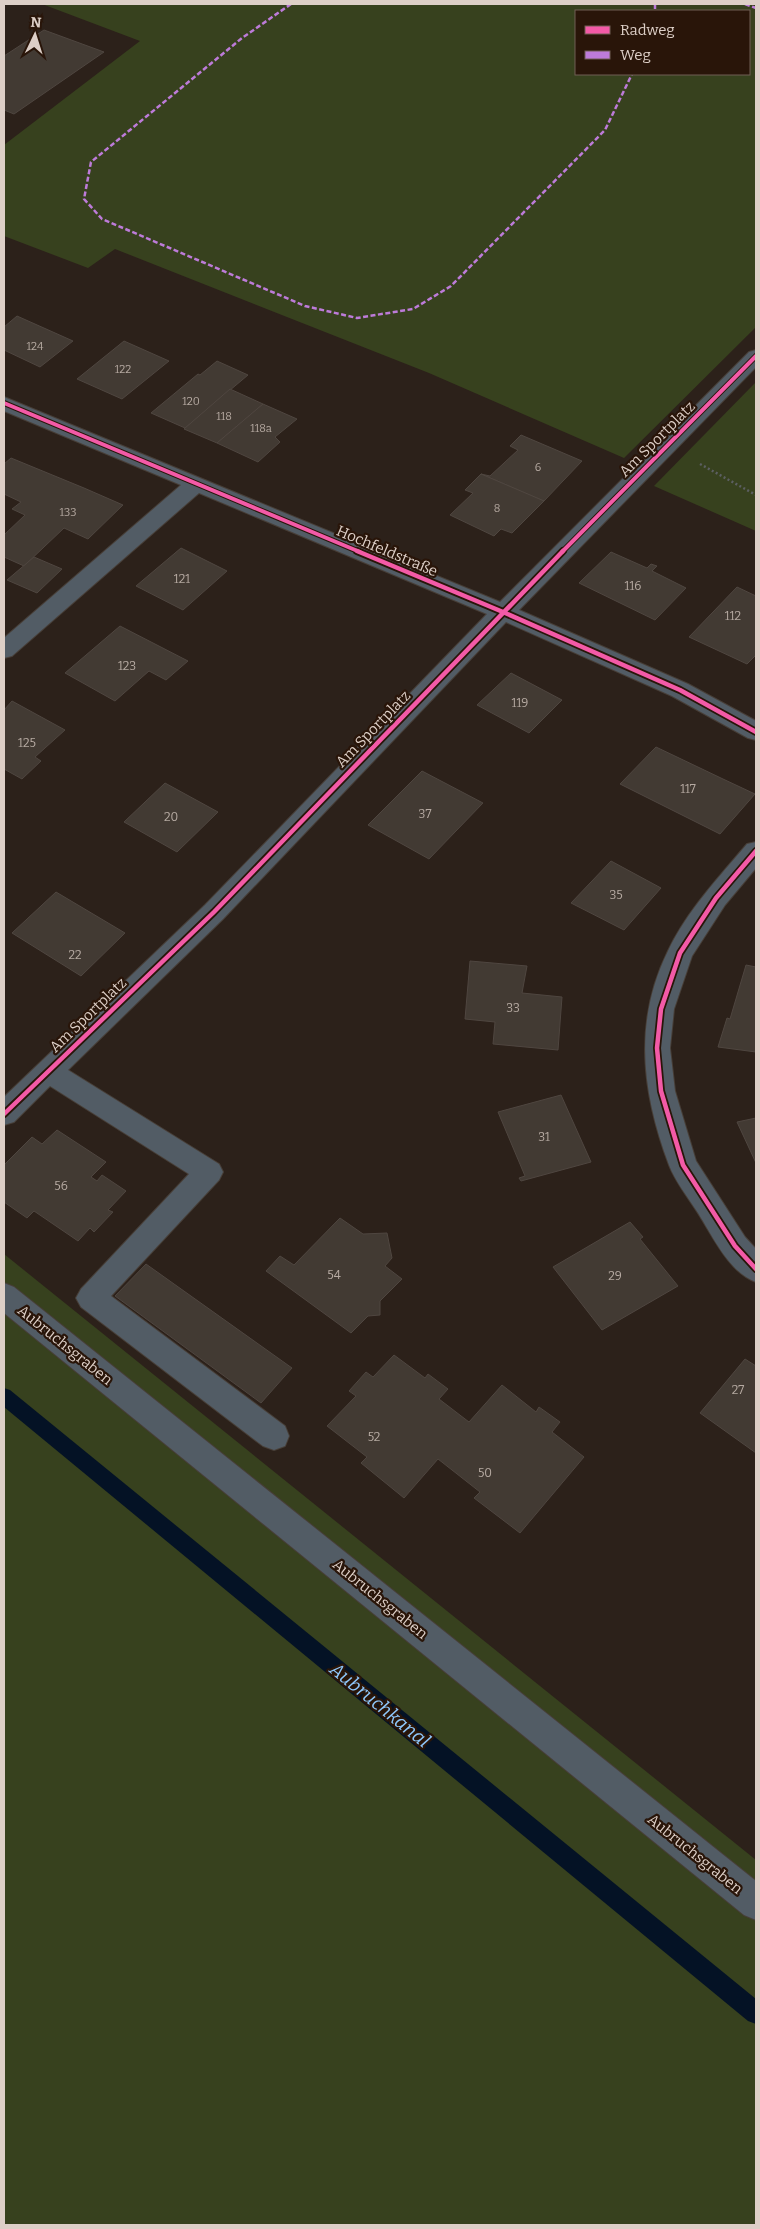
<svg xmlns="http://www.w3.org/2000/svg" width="760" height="2229" viewBox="0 0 760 2229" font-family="Bitter,serif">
  <rect width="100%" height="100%" fill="#2c211a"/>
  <g fill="#37411e" fill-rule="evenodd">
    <path d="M42,4H756V327L624,458L429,373L115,249L88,268L4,236V145L140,41ZM576,11H749V74H576Z"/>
    <polygon points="756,382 756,531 654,486"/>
    <polygon points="4,1254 756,1860 756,2225 4,2225"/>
  </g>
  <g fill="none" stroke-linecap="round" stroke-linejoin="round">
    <polygon fill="#041225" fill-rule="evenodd" points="4,1388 10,1390 756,1999 756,2024 748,2021 4,1407"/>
  </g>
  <g fill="#423a33" stroke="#4f4640">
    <polygon points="44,30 104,52 14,114 4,110 4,56"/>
    <polygon points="17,316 73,341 40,367 4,350 4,327"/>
    <polygon points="124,341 169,361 122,399 77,379"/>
    <polygon points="217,361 248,375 185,428 151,413 198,374 200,375"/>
    <polygon points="230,389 263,404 217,443 184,429"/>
    <polygon points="263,404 297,419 275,437 280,442 258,462 217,443"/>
    <polygon points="521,435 582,461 544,501 481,474 490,476 518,450 510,446"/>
    <polygon points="11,458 84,488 123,505 88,539 64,528 24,566 4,557 4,535 25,515 12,509 21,502 4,494 4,464"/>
    <polygon points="481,474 544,501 512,533 501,529 494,536 450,515 473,493 465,490"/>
    <polygon points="181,548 227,571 183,610 136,586"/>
    <polygon points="611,552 647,568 651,564 657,566 652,571 686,588 655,620 579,583"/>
    <polygon points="34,557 62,569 37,593 7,580"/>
    <polygon points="737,587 756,596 756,655 747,664 689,637"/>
    <polygon points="120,626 188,661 166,680 149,671 115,701 65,673"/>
    <polygon points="511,673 562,700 529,733 477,705"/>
    <polygon points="12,701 65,730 35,757 41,761 22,779 4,769 4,710"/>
    <polygon points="656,747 723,779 755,794 720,834 620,784"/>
    <polygon points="422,771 483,803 429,859 368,825"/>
    <polygon points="165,783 218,812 177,852 124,822"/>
    <polygon points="611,861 661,888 624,930 571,903"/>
    <polygon points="56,892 125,933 81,976 12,933"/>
    <polygon points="470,961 527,966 522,993 562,997 558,1050 493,1044 495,1022 465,1019"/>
    <polygon points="746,965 756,967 756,1052 718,1047 727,1018 730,1019"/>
    <polygon points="561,1095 591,1162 521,1181 519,1178 525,1176 498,1112"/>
    <polygon points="756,1118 756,1163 737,1122"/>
    <polygon points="57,1130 106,1162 91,1177 97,1181 102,1175 126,1191 108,1210 113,1212 94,1232 90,1228 78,1241 34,1211 27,1218 4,1202 4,1165 32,1137 42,1144"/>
    <polygon points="340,1218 363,1234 387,1233 392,1258 385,1266 402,1279 380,1301 380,1315 368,1316 351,1333 266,1271 280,1256 294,1265"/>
    <polygon points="630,1222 643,1237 640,1239 678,1286 602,1330 553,1267"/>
    <polygon points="146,1264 292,1368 261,1403 115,1296"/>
    <polygon points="394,1355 425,1378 428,1374 448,1389 439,1399 469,1422 502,1385 536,1412 539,1407 560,1422 552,1432 584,1457 520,1533 474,1498 480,1492 438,1459 404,1498 361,1463 367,1457 327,1426 356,1396 349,1391 366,1372 373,1377"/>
    <polygon points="745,1359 756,1366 756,1453 700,1413"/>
  </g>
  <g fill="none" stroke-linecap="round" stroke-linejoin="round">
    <defs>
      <g id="minor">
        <polygon points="756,350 756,367 519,610 688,684 756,721 756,740 748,738 672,696 506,622 223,919 68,1070 219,1164 223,1172 219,1180 111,1296 285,1426 289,1436 285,1446 274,1450 263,1446 81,1307 76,1298 81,1289 189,1174 50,1086 14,1122 4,1125 4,1097 205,905 487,614 199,493 12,656 4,658 4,638 181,485 4,411 4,397 500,602 749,352"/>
        <path d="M756,842V868L725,905L692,956L674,1009L670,1048L675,1091L696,1161L745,1237L756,1249V1282C728,1272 712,1234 696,1210C687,1196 675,1181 669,1165C642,1093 633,1022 668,951C687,911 719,877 747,844Z"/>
        <polygon points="4,1283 14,1287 756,1881 756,1920 744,1915 4,1313"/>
      </g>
    </defs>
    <use href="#minor" stroke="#473e37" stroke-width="2"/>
    <polyline stroke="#5c5f62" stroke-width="2.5" stroke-dasharray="2 2.5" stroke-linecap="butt" points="700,464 756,495"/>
    <use href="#minor" fill="#525c65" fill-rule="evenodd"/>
    <g stroke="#bd7bd9" stroke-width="2.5" stroke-dasharray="5 2.5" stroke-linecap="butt">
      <polyline points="291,4 242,38 91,162 84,199 102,219 305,306 357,318 413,309 451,286 605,130 632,74"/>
      <polyline points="655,4 655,11"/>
      <polyline points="745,4 756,8"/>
    </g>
    <defs>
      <g id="cycleway-far1">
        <polyline points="4,403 360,552"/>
        <polyline points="562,552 756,356"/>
      </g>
      <g id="cycleway">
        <polyline points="357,551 503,612 680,690 756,732"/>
        <polyline points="756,851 716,898 680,953 661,1009 657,1048 661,1091 683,1165 735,1246 756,1269"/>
        <polyline points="4,1114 214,912 563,551"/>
      </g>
    </defs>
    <use href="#cycleway-far1" stroke="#291509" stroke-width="6"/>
    <use href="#cycleway" stroke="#291509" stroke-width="8"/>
    <use href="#cycleway-far1" stroke="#f35aa7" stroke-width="4"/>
    <use href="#cycleway" stroke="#f35aa7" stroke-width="4.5"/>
  </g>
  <g text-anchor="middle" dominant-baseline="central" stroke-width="4.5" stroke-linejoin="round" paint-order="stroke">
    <g font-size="11" fill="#b6aaa2">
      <text x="35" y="346">124</text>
      <text x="123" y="369">122</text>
      <text x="191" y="401">120</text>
      <text x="224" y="416">118</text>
      <text x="261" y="428">118a</text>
      <text x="538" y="467">6</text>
      <text x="497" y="508">8</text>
      <text x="68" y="512">133</text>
    </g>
    <g font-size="12" fill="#b6aaa2">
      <text x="182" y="579">121</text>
      <text x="633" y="586">116</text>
      <text x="733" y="616">112</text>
      <text x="127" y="666">123</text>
      <text x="520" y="703">119</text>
      <text x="27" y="743">125</text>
      <text x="688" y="789">117</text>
      <text x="425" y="814">37</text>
      <text x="171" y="817">20</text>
      <text x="616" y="895">35</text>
      <text x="75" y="955">22</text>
      <text x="513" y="1008">33</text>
      <text x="544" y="1137">31</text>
      <text x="61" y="1186">56</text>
      <text x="334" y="1275">54</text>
      <text x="615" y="1276">29</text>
      <text x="738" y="1390">27</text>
      <text x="374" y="1437">52</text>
      <text x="485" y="1473">50</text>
    </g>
    <g font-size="15" fill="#ddcfc7" stroke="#291509">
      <text transform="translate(657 439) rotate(-45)">Am Sportplatz</text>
      <text transform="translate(387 551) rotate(23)">Hochfeldstraße</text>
      <text transform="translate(373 729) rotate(-46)">Am Sportplatz</text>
      <text transform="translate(88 1015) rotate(-44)">Am Sportplatz</text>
      <text transform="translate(65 1345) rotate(39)">Aubruchsgraben</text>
      <text transform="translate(380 1599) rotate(39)">Aubruchsgraben</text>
      <text transform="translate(695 1854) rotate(39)">Aubruchsgraben</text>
    </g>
    <g font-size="19" font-style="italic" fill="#8ec7fb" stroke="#291509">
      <text transform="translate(380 1705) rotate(39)">Aubruchkanal</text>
    </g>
  </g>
  <rect width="760" height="2229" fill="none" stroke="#ddcfc7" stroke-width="10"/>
  <rect x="575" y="10" width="175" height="65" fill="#291509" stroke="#715f55"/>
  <rect x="585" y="26" width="25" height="8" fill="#f35aa7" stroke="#715f55"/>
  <text x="620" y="35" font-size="15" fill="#ddcfc7">Radweg</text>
  <rect x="585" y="51" width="25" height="8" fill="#bd7bd9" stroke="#715f55"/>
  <text x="620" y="60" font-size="15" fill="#ddcfc7">Weg</text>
  <g transform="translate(35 35) rotate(4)" stroke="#291509" stroke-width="4" paint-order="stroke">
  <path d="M0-4L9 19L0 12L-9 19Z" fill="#ddcfc7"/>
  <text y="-8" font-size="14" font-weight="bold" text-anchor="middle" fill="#ddcfc7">N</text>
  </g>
</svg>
